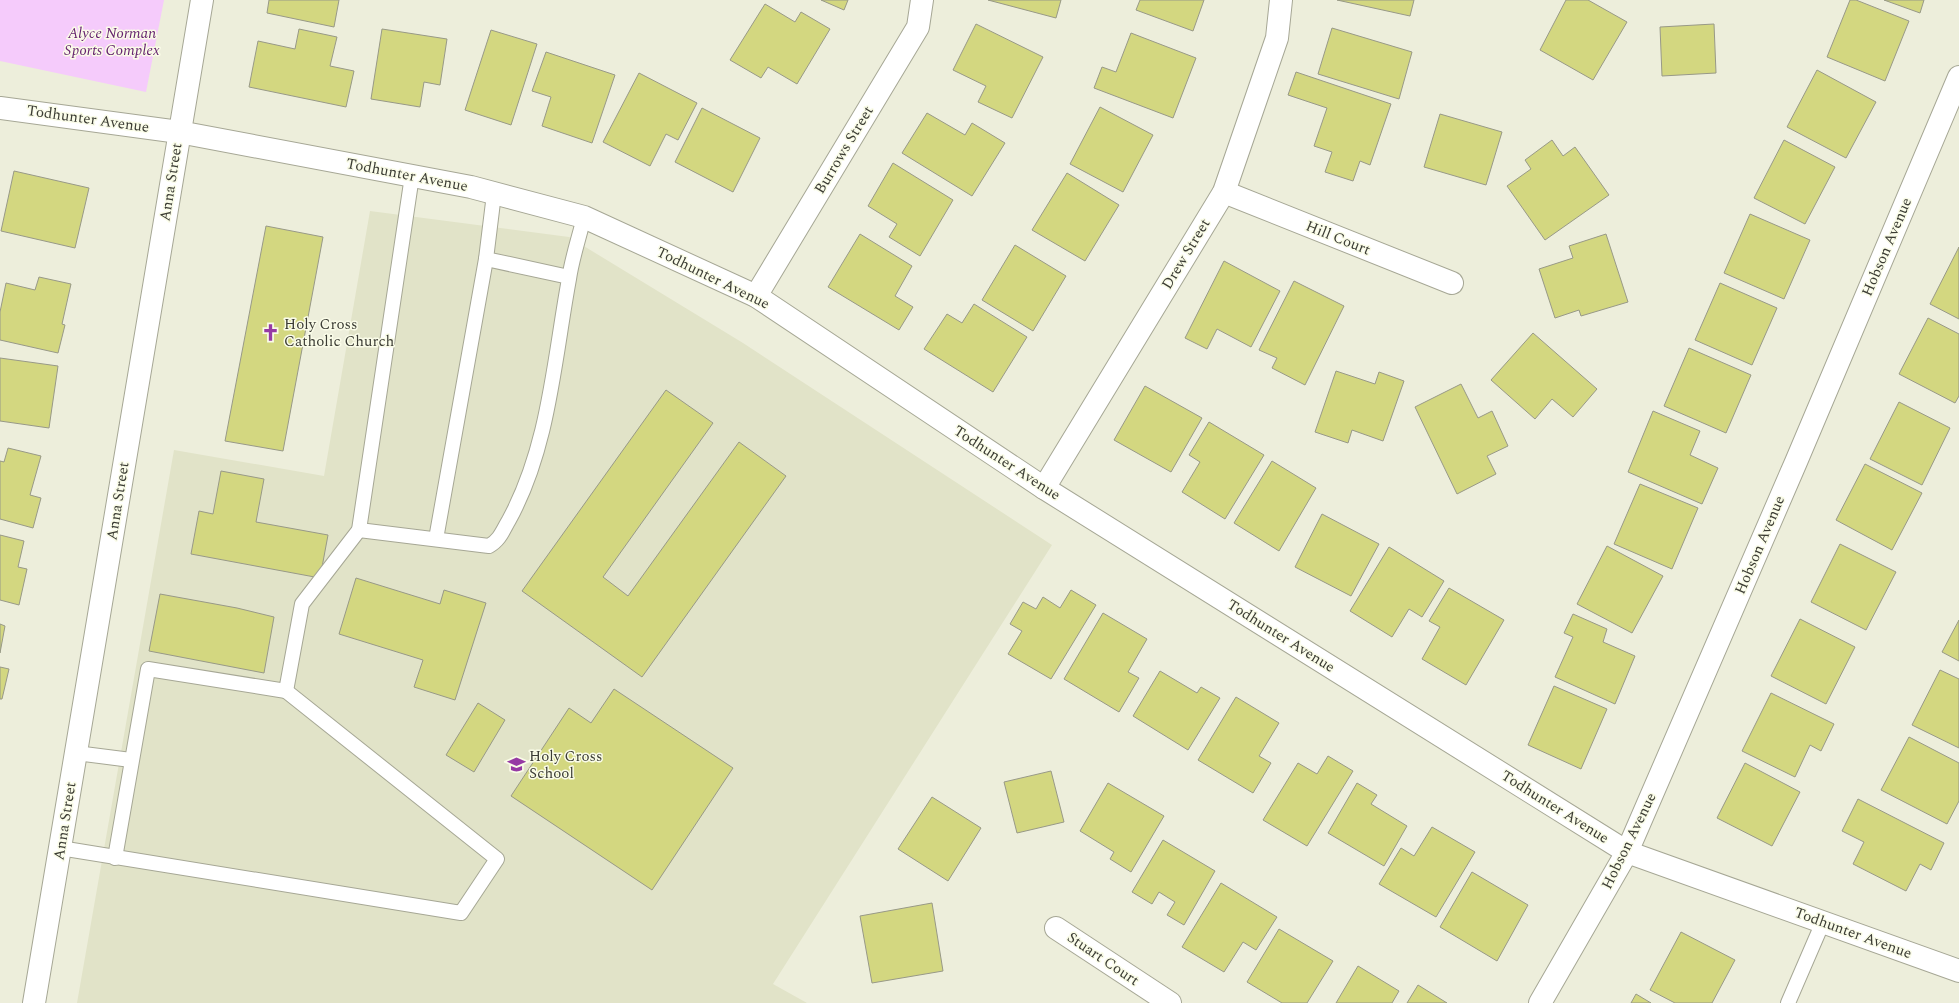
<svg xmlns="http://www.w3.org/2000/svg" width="1959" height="1003" viewBox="0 0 1959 1003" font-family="Spectral,serif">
  <rect width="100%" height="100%" fill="#edeedb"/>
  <polygon fill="#e1e3c8" points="370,211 569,237 743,343 1052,545 773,984 807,1003 77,1003 174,450 324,476"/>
  <polygon fill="#f5cbfb" points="0,0 164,0 146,92 0,61"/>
  <g fill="#d3d780" stroke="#989987">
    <polygon points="269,0 339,0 334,27 267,13"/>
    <polygon points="821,0 848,0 844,10"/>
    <polygon points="988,0 1061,0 1056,18"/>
    <polygon points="1140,0 1204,0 1193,31 1136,10"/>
    <polygon points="1337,0 1414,0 1410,16"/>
    <polygon points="1566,0 1588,0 1627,22 1593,80 1540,50"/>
    <polygon points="1850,0 1856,0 1909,21 1885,81 1827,57"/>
    <polygon points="1884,0 1924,0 1920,13"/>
    <polygon points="765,4 795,22 801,12 830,29 797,84 768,67 761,78 730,60"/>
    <polygon points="976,24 1043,57 1012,118 978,102 986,86 953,70"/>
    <polygon points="1714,24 1716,73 1662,76 1660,27"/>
    <polygon points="1332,28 1412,52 1399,99 1318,74"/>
    <polygon points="299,29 337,37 330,66 354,71 346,107 249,87 258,41 295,49"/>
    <polygon points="382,29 447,39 440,85 424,82 420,107 371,99"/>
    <polygon points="491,30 537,44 511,125 465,110"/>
    <polygon points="1131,33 1196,58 1173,118 1094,88 1102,67 1116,72"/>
    <polygon points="546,52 615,75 592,143 542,126 551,97 532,91"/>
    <polygon points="1817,70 1876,102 1846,158 1787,127"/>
    <polygon points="1296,72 1391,104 1370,165 1360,161 1353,181 1325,172 1332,152 1314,146 1327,108 1288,95"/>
    <polygon points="639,73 697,103 678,140 666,134 650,166 603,142"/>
    <polygon points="1100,107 1153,135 1123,192 1070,164"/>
    <polygon points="702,108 760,138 733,192 675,162"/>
    <polygon points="927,113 965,135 972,123 1005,143 972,196 902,153"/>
    <polygon points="1440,114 1502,132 1486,185 1424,167"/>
    <polygon points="1552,140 1563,156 1575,147 1609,195 1545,240 1507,186 1531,169 1525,160"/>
    <polygon points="1784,140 1835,167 1805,224 1754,198"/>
    <polygon points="893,163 953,200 920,256 889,237 897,224 868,206"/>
    <polygon points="14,171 89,188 75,248 1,231"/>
    <polygon points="1067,173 1119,205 1085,261 1032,230"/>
    <polygon points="1750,214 1810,240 1784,299 1724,273"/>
    <polygon points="266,226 323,237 283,451 225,441"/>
    <polygon points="860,234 912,266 895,296 913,307 899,330 828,287"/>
    <polygon points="1606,234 1628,302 1581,316 1579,310 1555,318 1539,269 1573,258 1569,246"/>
    <polygon points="1015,245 1066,276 1033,331 982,300"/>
    <polygon points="1959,247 1959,319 1930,304"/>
    <polygon points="1224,261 1280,291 1251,347 1217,329 1207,349 1185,338"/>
    <polygon points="39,277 71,284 62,324 65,325 58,353 0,340 0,312 6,283 35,290"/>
    <polygon points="1294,281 1344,306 1305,385 1272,368 1277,358 1259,350"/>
    <polygon points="1720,283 1777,308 1752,365 1695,340"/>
    <polygon points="974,304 1027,337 993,392 924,349 947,314 962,323"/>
    <polygon points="1928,318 1959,334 1959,396 1955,403 1899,374"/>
    <polygon points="1533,333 1597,389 1573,417 1552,399 1535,419 1491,380"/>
    <polygon points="1689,348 1751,375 1726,433 1664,406"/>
    <polygon points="0,358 58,366 49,428 0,421"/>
    <polygon points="1336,371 1375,384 1379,372 1404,381 1383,441 1352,430 1348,443 1315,432"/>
    <polygon points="1461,384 1478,418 1492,411 1508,446 1487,456 1496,474 1457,494 1415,407"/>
    <polygon points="1145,386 1202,418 1171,472 1114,440"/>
    <polygon points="666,390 713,423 603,577 628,596 739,442 786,476 642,677 522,591"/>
    <polygon points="1899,402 1950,428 1922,485 1870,459"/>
    <polygon points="1653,411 1700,431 1690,455 1718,468 1702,504 1628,472"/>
    <polygon points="1209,422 1264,455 1225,519 1182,492 1200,462 1189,455"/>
    <polygon points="8,448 41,456 30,495 41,498 33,528 0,519 0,461 4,462"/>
    <polygon points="1272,461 1316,488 1279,551 1234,523"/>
    <polygon points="1865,464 1922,493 1892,550 1836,520"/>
    <polygon points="221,471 264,479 256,522 328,535 320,578 191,554 199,511 213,514"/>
    <polygon points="1640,484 1698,508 1672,569 1614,544"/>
    <polygon points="1322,514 1379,544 1351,596 1295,567"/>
    <polygon points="0,535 24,541 18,567 27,569 19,605 0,600"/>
    <polygon points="1840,544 1896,572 1866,630 1811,602"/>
    <polygon points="1607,546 1663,576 1632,633 1577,604"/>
    <polygon points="1389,547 1444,581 1422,617 1409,609 1392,637 1350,611"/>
    <polygon points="356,578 440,604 444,590 486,603 455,700 414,687 423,660 339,634"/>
    <polygon points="1449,588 1504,620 1466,685 1422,659 1440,627 1429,621"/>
    <polygon points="1071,590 1096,605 1051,679 1008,654 1022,631 1010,624 1023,602 1036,609 1043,597 1060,608"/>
    <polygon points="160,594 237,608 274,617 264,673 149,651"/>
    <polygon points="1103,613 1147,639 1128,672 1139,678 1119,712 1064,679"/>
    <polygon points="1573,614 1607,629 1603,642 1635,656 1615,704 1555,677 1573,637 1564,633"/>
    <polygon points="1800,619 1855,647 1826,704 1771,676"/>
    <polygon points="1959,620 1959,661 1942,652"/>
    <polygon points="0,624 5,626 0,653"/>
    <polygon points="0,667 9,669 2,699 0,699"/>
    <polygon points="1940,670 1959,679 1959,748 1912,725"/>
    <polygon points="1160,671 1197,693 1201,687 1220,698 1188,750 1133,716"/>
    <polygon points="1554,686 1607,709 1581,769 1528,745"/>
    <polygon points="614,689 733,768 652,890 511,796 569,708 591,723"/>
    <polygon points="1771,693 1834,724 1821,751 1810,745 1795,777 1742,751"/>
    <polygon points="1236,697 1279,723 1259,756 1271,763 1253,793 1198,760"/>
    <polygon points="478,703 505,720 474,772 446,755"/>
    <polygon points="1909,737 1959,763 1959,801 1947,824 1881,790"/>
    <polygon points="1328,756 1353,771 1307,846 1263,820 1298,763 1317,774"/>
    <polygon points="1745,763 1800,792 1772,846 1717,818"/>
    <polygon points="1051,771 1064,822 1017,833 1004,782"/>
    <polygon points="1108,783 1164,816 1131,872 1110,859 1114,852 1080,831"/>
    <polygon points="1357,783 1377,795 1371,804 1407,826 1384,866 1328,833"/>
    <polygon points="932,797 981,828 948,881 898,849"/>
    <polygon points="1858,799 1944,843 1931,870 1920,864 1906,891 1853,864 1864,842 1842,831"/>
    <polygon points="1432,827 1475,852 1436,917 1379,884 1401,848 1414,856"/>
    <polygon points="1163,840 1215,871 1184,925 1167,915 1175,902 1159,892 1152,904 1132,892"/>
    <polygon points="1472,872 1528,905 1497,961 1440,927"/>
    <polygon points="1221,883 1277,917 1256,950 1243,942 1224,972 1182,947"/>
    <polygon points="932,903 943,971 872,983 860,916"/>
    <polygon points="1279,929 1333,961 1307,1003 1282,1003 1247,982"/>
    <polygon points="1681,932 1735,960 1712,1003 1675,1003 1650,990"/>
    <polygon points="1358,966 1399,991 1392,1003 1336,1003"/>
    <polygon points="1418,985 1447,1003 1407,1003"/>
    <polygon points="1636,994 1651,1003 1631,1003"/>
  </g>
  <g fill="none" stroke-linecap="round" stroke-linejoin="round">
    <defs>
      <g id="service">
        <polyline points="486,259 569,277"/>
        <path d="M359,530L489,546C500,540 503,530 509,520C549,447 554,360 569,279C572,258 579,238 584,217"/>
        <polyline points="436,539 486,259 494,194"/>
        <polyline points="76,753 131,760"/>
        <polyline points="60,848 461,913 497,859 286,691"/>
        <polyline points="115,858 148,669 286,691 302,604 359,530 412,176"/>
        <polyline points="1788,1003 1823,922"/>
      </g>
      <g id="minor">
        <polyline points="1224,192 1452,283"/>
        <polyline points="756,296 918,27 922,0"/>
        <polyline points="1044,488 1224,192 1277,38 1281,0"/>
        <polyline points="1056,928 1170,1003"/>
        <polyline points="1540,1003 1627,852 1796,462 1959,77"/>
      </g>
      <g id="tertiary">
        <polyline points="0,108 179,132 471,187 584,217 756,296 1044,488 1627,852 1959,971"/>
        <polyline points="34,1003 202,0"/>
      </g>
    </defs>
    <use href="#service" stroke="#a6a795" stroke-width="16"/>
    <use href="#minor" stroke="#a6a795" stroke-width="24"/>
    <use href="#tertiary" stroke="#a6a795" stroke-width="24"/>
    <use href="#service" stroke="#fff" stroke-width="14"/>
    <use href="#minor" stroke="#fff" stroke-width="22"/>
    <use href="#tertiary" stroke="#fff" stroke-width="22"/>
  </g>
  <defs>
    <symbol id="church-bare" viewBox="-9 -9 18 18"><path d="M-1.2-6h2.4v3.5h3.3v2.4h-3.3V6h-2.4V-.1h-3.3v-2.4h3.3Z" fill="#963aa4" stroke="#fafce8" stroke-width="2.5" paint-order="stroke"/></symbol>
    <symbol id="school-bare" viewBox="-9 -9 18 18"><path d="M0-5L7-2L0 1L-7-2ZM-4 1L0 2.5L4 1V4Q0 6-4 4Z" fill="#963aa4" stroke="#fafce8" stroke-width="2.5" paint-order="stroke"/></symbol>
  </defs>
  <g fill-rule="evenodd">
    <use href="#church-bare" x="258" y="320" width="25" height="25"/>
    <use href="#school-bare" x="504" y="752" width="25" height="25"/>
  </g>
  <g text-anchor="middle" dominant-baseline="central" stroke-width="3" stroke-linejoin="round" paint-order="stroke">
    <g font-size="15" font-style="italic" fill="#65226f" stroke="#fafce8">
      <text x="112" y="33">Alyce Norman<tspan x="112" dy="17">Sports Complex</tspan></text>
    </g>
    <g font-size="15" fill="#3b3c34" stroke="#fafce8">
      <text transform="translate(88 119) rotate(8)">Todhunter Avenue</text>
      <text transform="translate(844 150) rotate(-59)">Burrows Street</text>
      <text transform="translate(407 175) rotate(11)">Todhunter Avenue</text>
      <text transform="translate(171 182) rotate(-81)">Anna Street</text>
      <text transform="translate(1338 238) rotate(22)">Hill Court</text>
      <text transform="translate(1887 247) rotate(-67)">Hobson Avenue</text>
      <text transform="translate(1186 254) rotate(-59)">Drew Street</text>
      <text transform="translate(713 278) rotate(26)">Todhunter Avenue</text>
      <text transform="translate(1007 463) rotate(33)">Todhunter Avenue</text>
      <text transform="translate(118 501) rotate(-81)">Anna Street</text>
      <text transform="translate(1760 545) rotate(-67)">Hobson Avenue</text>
      <text transform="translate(1281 636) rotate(32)">Todhunter Avenue</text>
      <text transform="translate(1555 807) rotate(32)">Todhunter Avenue</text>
      <text transform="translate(65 821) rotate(-81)">Anna Street</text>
      <text transform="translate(1629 841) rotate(-64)">Hobson Avenue</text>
      <text transform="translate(1853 933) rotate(20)">Todhunter Avenue</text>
      <text transform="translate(1103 959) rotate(34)">Stuart Court</text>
    </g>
    <g font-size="15" fill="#3b3c34" stroke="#fafce8" text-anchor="start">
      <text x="284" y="324">Holy Cross<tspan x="284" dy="17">Catholic Church</tspan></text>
      <text x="529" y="756">Holy Cross<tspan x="529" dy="17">School</tspan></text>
    </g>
  </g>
</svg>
